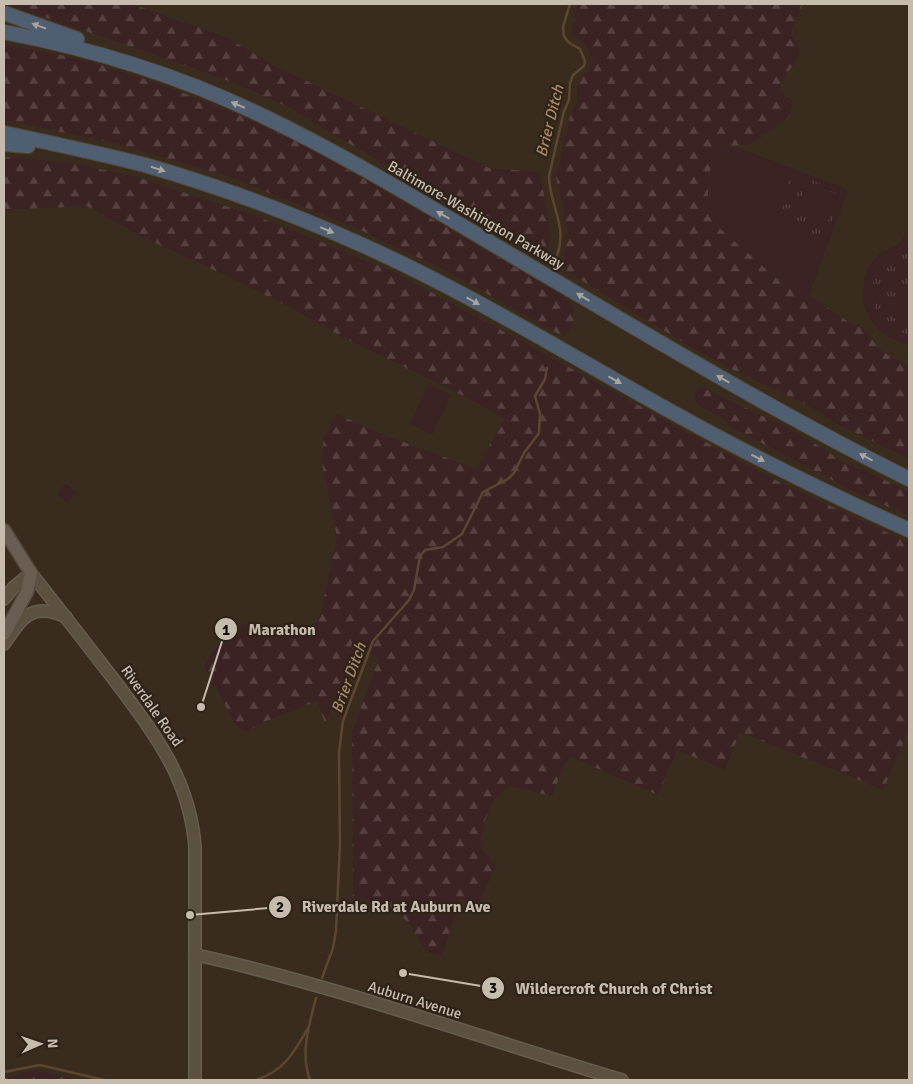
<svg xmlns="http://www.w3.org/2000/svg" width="913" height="1084" font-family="Signika,sans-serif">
	<defs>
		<pattern id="forest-firs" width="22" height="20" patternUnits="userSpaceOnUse" patternTransform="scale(1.25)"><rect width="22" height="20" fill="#3c2323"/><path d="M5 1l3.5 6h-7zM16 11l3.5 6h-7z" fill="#574140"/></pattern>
		<pattern id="park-tufts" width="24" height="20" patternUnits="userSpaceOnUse" patternTransform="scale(1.25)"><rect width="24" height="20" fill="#3c2323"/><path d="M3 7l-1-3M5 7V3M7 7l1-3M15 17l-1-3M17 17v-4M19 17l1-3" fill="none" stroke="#574140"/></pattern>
	</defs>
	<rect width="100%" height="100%" fill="#392c1f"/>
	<!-- grass -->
	<g fill="#3c2323" fill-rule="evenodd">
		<path d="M 718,146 L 736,147 L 846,189 L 847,193 L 809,295 C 786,285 769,272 749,255 C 705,217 698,204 718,146 ZM 796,175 L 836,191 L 843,189 L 825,240 L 782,201 Z"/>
		<polygon points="812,185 835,193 837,197 828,221 823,223 800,216 797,209 805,188"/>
		<path d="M 905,232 L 909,234 L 909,251 C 876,256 860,293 882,319 C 889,328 900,331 909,336 L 909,346 C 900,342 890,338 882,332 C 858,313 856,278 877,256 C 884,249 895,248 900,243 C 902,241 904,235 905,232 Z"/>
		<polygon points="909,279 909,326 891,317"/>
		<polygon points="428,384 451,395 432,435 410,424"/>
	</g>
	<!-- forest -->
	<g fill="url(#forest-firs)">
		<polygon points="7,4 132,4 226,37 273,65 489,168 540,172 551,236 545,263 475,214 451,205 290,108 237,84 170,60"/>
		<path d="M 577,4 L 803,4 L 791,31 C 793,39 800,44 799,53 C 798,65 777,78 782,91 C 784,96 790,96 793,102 L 790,114 L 785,120 L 757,140 L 747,145 L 718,146 L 710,169 L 708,184 L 708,204 L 717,226 L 776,278 L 809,295 L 850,323 L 863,328 L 881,351 L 909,366 L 909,459 L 837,424 L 808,405 L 743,375 L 694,349 L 568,272 L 563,266 L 568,232 L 556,177 L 571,113 L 577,102 L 577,85 L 579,79 L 590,70 L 593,61 L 585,44 L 571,34 Z"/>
		<path d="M 4,44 C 35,51 67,55 97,64 C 174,87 248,116 320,153 L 562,295 L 573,307 L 574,324 L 564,337 L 443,269 L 358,229 L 230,177 L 118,144 L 4,120 Z"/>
		<path d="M 4,157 L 68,162 L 137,177 L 261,218 L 321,242 L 398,274 L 775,480 L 909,543 L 909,730 L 883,790 L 740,732 L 725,770 L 677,750 L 658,795 L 571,757 L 565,763 L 552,796 L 510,786 C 486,802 485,820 480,846 L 496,867 L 479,902 L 460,900 L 442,956 L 427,953 C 405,915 398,903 353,897 L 352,732 L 379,658 L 359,649 L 325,723 L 317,701 L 261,723 L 247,732 L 235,724 L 204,665 C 216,648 226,626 248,623 C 265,639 290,634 312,630 L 321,612 L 337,537 L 321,458 L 324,438 L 337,414 L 381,434 L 477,469 L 504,418 L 462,395 L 342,337 L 289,307 L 227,276 L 142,237 L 87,206 L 4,210 Z"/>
		<path d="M 701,387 L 782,425 L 824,449 L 839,460 L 909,491 L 909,516 L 855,492 L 729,426 C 727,423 724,419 721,417 C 710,409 692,410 695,391 Z"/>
		<polygon points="35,1070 78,1080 4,1080 4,1078"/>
	</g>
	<!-- park -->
	<g fill="url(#park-tufts)" fill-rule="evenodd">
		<path d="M 796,175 L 845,192 L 825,240 C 817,239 809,239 802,236 C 780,225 775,189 796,175 ZM 812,185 L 835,193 L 837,198 L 828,221 L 823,223 L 801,216 L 797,209 L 805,188 Z"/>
		<path d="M 909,251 L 909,279 L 891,316 L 909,326 L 909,336 C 900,331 889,327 882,319 C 860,293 876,255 909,251 Z"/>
		<polygon points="66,483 76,493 68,504 57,494"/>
	</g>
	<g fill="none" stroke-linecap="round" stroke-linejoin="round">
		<!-- stream -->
		<g stroke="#5c462f" stroke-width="2.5">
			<path d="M 557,256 C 568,226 549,204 549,176 L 564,111 L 569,100 L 570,83 L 573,75 L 584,66 L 585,61 L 580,49 L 568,42 L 564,36 L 563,27 L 570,4"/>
			<polyline points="322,978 333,948 336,931 340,844 339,752 343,721 373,641 409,600 414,590 420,556 425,550 443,547 462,534 483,492 508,479 514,473 524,453 539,433 540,414 535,396 545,379 547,368"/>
			<polyline points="4,1072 40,1065 104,1080"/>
			<path d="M 258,1079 C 284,1071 295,1051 308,1028"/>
			<path d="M 310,1080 C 300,1053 309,1025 316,998"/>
		</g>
		<defs>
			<g id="secondary">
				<path d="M 4,599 L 13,588 L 31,573 C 60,610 89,647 118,685 C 156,736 190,780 195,847 L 195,1080"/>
				<path d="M 4,644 C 22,618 32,601 66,617"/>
				<path d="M 197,955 C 341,987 481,1038 622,1080"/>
			</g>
			<polyline id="primary" points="4,530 31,573 27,592 4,634"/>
			<g id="highway">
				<polyline points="4,13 77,39"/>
				<path d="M 4,32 C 93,49 183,77 265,117 C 352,159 435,210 518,259 C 647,335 775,412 909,479"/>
				<path d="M 4,133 C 51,143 98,153 145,165 C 218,186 291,213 360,244 C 468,292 569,355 672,412 C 749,455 829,494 909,530"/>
				<polyline points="4,144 28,146"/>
			</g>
		</defs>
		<!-- secondary casing -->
		<use href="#secondary" stroke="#675c50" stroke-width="14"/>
		<!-- primary casing -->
		<use href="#primary" stroke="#53483c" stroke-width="15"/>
		<!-- highway casing -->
		<use href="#highway" stroke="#54493d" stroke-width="16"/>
		<!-- secondary -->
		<use href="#secondary" stroke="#5c5041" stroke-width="11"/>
		<!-- primary -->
		<use href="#primary" stroke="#6a5d51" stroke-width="12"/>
		<!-- highway -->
		<use href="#highway" stroke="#4f5e70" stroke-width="14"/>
	</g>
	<!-- one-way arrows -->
	<defs><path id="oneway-solid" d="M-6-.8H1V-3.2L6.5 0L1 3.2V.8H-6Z" transform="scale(1.25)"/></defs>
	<g fill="#a8a49e">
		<use href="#oneway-solid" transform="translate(39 26) rotate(-160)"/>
		<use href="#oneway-solid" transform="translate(238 105) rotate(-157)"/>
		<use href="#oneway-solid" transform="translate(158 169) rotate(17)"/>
		<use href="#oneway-solid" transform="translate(443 215) rotate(-150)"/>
		<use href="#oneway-solid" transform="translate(327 230) rotate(23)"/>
		<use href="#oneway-solid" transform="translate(583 297) rotate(-149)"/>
		<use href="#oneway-solid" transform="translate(473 301) rotate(29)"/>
		<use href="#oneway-solid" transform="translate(723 379) rotate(-150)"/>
		<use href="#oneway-solid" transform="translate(615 380) rotate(29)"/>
		<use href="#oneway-solid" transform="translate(866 457) rotate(-152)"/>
		<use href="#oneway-solid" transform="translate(758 458) rotate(27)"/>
	</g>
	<g text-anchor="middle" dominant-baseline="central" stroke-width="4.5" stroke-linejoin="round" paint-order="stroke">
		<!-- street labels -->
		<g font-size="15" fill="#c6bbad" stroke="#2e2318">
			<text transform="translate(476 215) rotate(30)">Baltimore-Washington Parkway</text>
			<text transform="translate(152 706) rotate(55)">Riverdale Road</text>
			<text transform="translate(415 1000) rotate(17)">Auburn Avenue</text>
		</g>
		<!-- water labels -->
		<g font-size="16" font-style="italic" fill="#a78664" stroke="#2e2318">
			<text transform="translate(550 121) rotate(-76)">Brier Ditch</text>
			<text transform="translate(349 678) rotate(-70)">Brier Ditch</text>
		</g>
	</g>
	<!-- callouts -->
	<path fill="none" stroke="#c6bbad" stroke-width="2" d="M201 707L226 629M190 915L280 907M403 973L493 988"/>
	<g fill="#c6bbad" stroke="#2e2318" stroke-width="2">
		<circle cx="201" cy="707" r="5"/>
		<circle cx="190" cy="915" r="5"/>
		<circle cx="403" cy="973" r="5"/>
		<circle cx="226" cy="629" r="12"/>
		<circle cx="280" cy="907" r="12"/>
		<circle cx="493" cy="988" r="12"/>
	</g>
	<g font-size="15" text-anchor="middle" font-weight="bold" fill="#111">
		<text x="226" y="635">1</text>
		<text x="280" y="912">2</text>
		<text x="493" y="993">3</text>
	</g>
	<g font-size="16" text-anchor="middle" font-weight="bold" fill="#c6bbad" stroke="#2e2318" stroke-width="4.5" stroke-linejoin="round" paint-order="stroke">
		<text x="282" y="635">Marathon</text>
		<text x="396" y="912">Riverdale Rd at Auburn Ave</text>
		<text x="614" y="994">Wildercroft Church of Christ</text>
	</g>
	<!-- border -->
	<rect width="913" height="1084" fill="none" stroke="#c6bbad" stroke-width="10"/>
	<!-- north arrow -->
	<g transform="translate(40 1044) rotate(88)" stroke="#2e2318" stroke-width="4" paint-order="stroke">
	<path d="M0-4L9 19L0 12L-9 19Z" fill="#c6bbad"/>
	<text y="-8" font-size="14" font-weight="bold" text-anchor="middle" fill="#c6bbad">N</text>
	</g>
</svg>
